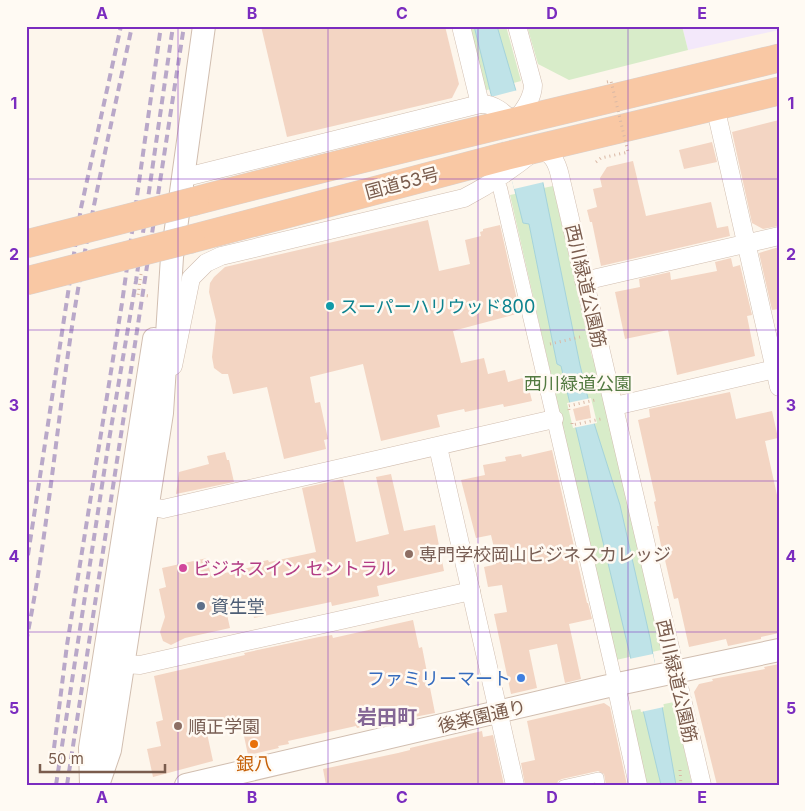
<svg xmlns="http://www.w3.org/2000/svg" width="805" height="811" font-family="Inter,'Noto Sans JP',sans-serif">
	<rect width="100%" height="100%" fill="#fdf6ec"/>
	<!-- education -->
	<polygon fill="#f3e8fa" points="682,26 779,26 779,30 688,50"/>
	<!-- green -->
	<g fill="#d8ecc9">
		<polygon points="467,26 506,26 521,81 483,91"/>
		<polygon points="527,26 682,26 688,50 569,80 538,64"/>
		<polygon points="553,186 592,357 599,369 661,650 616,660 510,195"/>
		<polygon points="674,702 692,785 646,785 630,711"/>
	</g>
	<!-- water -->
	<polygon fill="#bfe3e8" stroke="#a5d3da" points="474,26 497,26 543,183 580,365 594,423 620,505 650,638 676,785 661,785 561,366 557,364 529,224 523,223"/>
	<!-- pier -->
	<g fill="#fdf6ec">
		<polygon points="518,90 544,182 514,189 491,97"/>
		<polygon points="591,398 597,423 573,428 567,403"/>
		<polygon points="653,654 664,707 641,712 629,659"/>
	</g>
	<!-- building -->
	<g fill="#f3d5c3">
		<polygon points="261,26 445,26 459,84 452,98 287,137"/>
		<polygon points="779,120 779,226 763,229 752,223 732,132"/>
		<polygon points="712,142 717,162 684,169 679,150"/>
		<polygon points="633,161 646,216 711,202 717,228 728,226 730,236 601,266 592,222 590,222 587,210 597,207 593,189 602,187 600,178 607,167"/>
		<polygon points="428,220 439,271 470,264 465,240 481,236 480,232 483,231 483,229 500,225 520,313 453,331 461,363 484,358 488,374 505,370 508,382 526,377 532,401 504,407 503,404 465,412 464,409 437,415 440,427 381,441 363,364 310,377 315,403 320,402 328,439 324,440 326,449 284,459 267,387 233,394 228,374 222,374 214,368 212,357 216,321 209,292 210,283 214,277 225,267"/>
		<polygon points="779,247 779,309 772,310 759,253"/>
		<polygon points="731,258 733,267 740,265 752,315 747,316 755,356 677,375 668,330 625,339 615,292 640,287 639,279 670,272 671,280 717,271 715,262"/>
		<polygon points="730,392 736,419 772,411 778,438 765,441 779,504 779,633 761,637 761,639 728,646 726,639 689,647 678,598 674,599 665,560 664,560 657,526 659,526 654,502 656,501 638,420 650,417 649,409"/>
		<polygon points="589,405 591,418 576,421 573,409"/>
		<polygon points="552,450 587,603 588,603 592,619 569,624 581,679 565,683 557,644 529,650 537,688 511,694 494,614 507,612 502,585 488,587 484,567 493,565 492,562 497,561 491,535 476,538 461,480 485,475 483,465 506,461 505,457 521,454 522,457"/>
		<polygon points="225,452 227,460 229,460 234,482 176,494 179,472 209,464 207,456"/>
		<polygon points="391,474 404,531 435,525 444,571 377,586 379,596 332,606 331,602 254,618 251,604 226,610 230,628 185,638 171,645 163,641 160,632 165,617 159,589 166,587 162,568 207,558 211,576 252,567 251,564 268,560 269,562 316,552 302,488 343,479 356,542 389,534 376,477"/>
		<polygon points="413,620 419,648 422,647 435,713 357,728 356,726 288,741 289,744 278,746 279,748 248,755 240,717 205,724 213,761 153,777 147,749 161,746 156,722 163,720 154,676 245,655 244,653 319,637 332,635 333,638"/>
		<polygon points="779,664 779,785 717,785 694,692 699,684 713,681 712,679 765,669 764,667"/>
		<polygon points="604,703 610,707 627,785 606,785 604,774 598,771 562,779 558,781 557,785 525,785 521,763 535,760 527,721"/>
		<polygon points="482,731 483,737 493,735 504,785 326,785 323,769 398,753 410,750 410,748"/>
	</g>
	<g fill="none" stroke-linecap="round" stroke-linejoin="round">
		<defs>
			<polyline id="service" points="563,785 599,777 600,785"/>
			<polyline id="pedestrian" points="500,188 616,685"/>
			<g id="minor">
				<polyline points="461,26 480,104"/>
				<polyline points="715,106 779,387"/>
				<path d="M 182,178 L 480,104 C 494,103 504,113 514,123 C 522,112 533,99 533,85 L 517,26"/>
				<polyline points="584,281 779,236"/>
				<path d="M 173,366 L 191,278 L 206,263 L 221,256 L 464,198 C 491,184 514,168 537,149 C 552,152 557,162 560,176 L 702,785"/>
				<polyline points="615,406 775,369"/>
				<polyline points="438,447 515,785"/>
				<polyline points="135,504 163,509 554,419"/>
				<polyline points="123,664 140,665 471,591"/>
				<polyline points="616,685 638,785"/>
			</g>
			<g id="tertiary">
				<polyline points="91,785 90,748 154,339"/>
				<polyline points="98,785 110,750 162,413 172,257 204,26"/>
				<polyline points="186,785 604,687 779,650"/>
			</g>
			<g id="trunk">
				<path d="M 195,201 C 389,150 584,106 779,58"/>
				<polyline points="191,239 506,156 779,91"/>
			</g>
		</defs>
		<!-- service casing -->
		<use href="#service" stroke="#d1beb0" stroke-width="10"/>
		<!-- pedestrian casing -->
		<use href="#pedestrian" stroke="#d1beb0" stroke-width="15"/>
		<!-- minor casing -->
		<use href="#minor" stroke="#d1beb0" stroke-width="19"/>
		<!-- tertiary casing -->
		<use href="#tertiary" stroke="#d1beb0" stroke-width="24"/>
		<!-- trunk casing -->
		<use href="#trunk" stroke="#dad1cd" stroke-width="29"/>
		<!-- path -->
		<g stroke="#d9b8a5" stroke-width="3" stroke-dasharray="1 4" stroke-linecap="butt">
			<polyline points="596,162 601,158 624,153"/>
			<polyline points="141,274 138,295 151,296"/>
			<polyline points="550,344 580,337"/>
			<polyline points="569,410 568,406 595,400"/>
			<polyline points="572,423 572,425 601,419"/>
			<polyline points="680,770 681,785"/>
		</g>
		<!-- service -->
		<use href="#service" stroke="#fff" stroke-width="9"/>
		<!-- pedestrian -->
		<use href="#pedestrian" stroke="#fff" stroke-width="14"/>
		<!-- minor -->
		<use href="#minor" stroke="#fff" stroke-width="18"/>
		<!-- tertiary -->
		<use href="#tertiary" stroke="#fff" stroke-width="22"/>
		<!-- trunk -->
		<use href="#trunk" stroke="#f9c8a4" stroke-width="28"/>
		<!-- rail -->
		<g stroke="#b9a8c9" stroke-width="4" stroke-dasharray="8 5" stroke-linecap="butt">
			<polyline points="26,568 81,208 121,26"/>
			<path d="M 26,642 C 51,518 59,391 82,267 C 97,186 115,107 132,26"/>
			<polyline points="54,748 67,645 122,303 161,26"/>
			<polyline points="56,785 109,440 136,281 173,26"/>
			<polyline points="67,785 184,26"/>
		</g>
		<defs>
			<g id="trunk-bridge">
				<polyline points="26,244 195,201"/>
				<polyline points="26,281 191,239"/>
			</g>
		</defs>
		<!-- trunk-bridge casing -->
		<use href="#trunk-bridge" stroke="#dad1cd" stroke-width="29" stroke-linecap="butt"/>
		<!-- path-bridge -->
		<polyline stroke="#d9b8a5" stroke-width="3" stroke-dasharray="1 4" stroke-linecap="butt" points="607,82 611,81 628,152 624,153"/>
		<!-- trunk-bridge -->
		<use href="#trunk-bridge" stroke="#f9c8a4" stroke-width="28"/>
	</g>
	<!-- grid -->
	<path fill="none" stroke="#7b2cbf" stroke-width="1" stroke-opacity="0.55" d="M 178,26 L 178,785M 328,26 L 328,785M 478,26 L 478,785M 628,26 L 628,785M 26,179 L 779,179M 26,330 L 779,330M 26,481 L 779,481M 26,632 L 779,632"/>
	<!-- markers -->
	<circle fill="#0f9aa8" stroke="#fffaf3" stroke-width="2" cx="330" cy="306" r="5"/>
	<g fill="#8d6e63" stroke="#fffaf3" stroke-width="2">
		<circle cx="409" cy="554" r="5"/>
		<circle cx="178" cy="726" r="5"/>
	</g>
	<circle fill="#d1479c" stroke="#fffaf3" stroke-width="2" cx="183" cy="568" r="5"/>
	<circle fill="#5c6f8a" stroke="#fffaf3" stroke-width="2" cx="201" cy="606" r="5"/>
	<circle fill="#3f7fe0" stroke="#fffaf3" stroke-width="2" cx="521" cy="678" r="5"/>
	<circle fill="#e8710a" stroke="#fffaf3" stroke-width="2" cx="254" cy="744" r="5"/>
	<g text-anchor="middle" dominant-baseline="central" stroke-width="5" stroke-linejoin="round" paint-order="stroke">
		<!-- street labels -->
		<g font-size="18" fill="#7a5c4d" stroke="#fffaf3">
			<text transform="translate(402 183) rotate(-15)">国道53号</text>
			<text transform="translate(586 286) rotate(77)">西川緑道公園筋</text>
			<text transform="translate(677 681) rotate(77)">西川緑道公園筋</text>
			<text transform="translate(482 716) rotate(-13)">後楽園通り</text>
		</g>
		<!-- culture labels -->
		<g font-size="18" fill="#0d838f" stroke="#fffaf3" text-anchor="start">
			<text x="340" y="306">スーパーハリウッド800</text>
		</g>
		<!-- park labels -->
		<g font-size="18" fill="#537a41" stroke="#fffaf3">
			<text x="578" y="383">西川緑道公園</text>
		</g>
		<!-- education labels -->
		<g font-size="18" fill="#785e54" stroke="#fffaf3" text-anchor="start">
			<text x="419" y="554">専門学校岡山ビジネスカレッジ</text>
			<text x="188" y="726">順正学園</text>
		</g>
		<!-- hotel labels -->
		<g font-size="18" fill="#b23c85" stroke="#fffaf3" text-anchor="start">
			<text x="193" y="568">ビジネスイン セントラル</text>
		</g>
		<!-- service labels -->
		<g font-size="18" fill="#4e5e75" stroke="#fffaf3" text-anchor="start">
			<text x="211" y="606">資生堂</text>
		</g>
		<!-- shop labels -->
		<g font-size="18" fill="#366cbe" stroke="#fffaf3" text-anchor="end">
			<text x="511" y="678">ファミリーマート</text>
		</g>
		<!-- food labels -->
		<g font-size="18" fill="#c56008" stroke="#fffaf3">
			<text x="254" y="763">銀八</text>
		</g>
		<!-- quarter labels -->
		<g font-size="20" font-weight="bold" fill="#846695" stroke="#fffaf3">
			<text x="387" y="717">岩田町</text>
		</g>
	</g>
	<!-- border -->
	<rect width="805" height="811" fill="none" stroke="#fffaf3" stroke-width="55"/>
	<!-- scale -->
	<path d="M40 764v8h125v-8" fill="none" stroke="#7a5c4d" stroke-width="2.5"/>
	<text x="48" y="764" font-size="15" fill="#7a5c4d" stroke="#fffaf3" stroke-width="4" paint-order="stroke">50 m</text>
	<rect x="28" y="28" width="750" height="756" fill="none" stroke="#7b2cbf" stroke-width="2"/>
	<g font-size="16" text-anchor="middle" font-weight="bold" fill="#7b2cbf">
		<text x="102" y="19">A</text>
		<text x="252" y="19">B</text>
		<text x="402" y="19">C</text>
		<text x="552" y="19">D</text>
		<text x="702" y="19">E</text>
		<text x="14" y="109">1</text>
		<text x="791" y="109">1</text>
		<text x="14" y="260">2</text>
		<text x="791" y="260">2</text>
		<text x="14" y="411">3</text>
		<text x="791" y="411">3</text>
		<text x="14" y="562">4</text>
		<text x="791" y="562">4</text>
		<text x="14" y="714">5</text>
		<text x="791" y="714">5</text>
		<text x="102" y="803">A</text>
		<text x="252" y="803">B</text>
		<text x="402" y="803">C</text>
		<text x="552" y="803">D</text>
		<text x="702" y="803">E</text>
	</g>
</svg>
